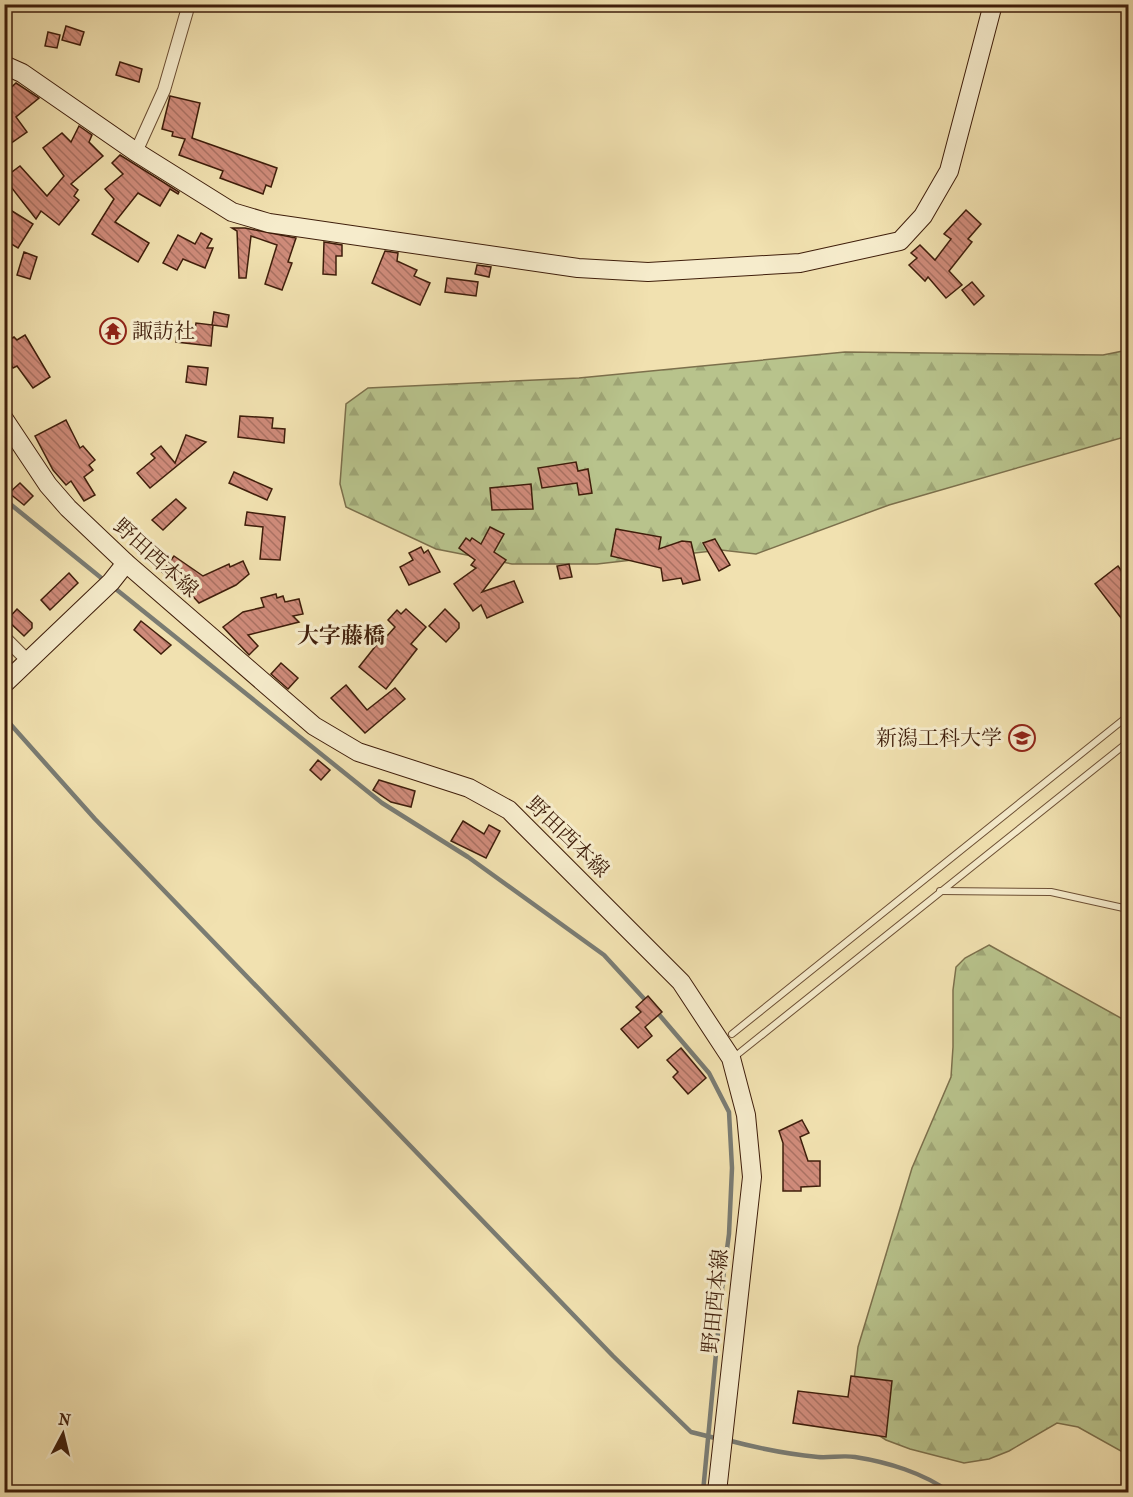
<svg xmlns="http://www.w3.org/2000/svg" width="1133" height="1497" font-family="'IM FELL French Canon','Noto Serif JP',serif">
	<defs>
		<pattern id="forest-firs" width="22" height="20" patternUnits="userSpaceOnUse" patternTransform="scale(1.5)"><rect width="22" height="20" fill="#b8c38c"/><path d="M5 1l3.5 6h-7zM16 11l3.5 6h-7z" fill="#9fa777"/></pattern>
		<pattern id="building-back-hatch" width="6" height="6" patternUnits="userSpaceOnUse" patternTransform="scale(1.5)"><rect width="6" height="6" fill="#cf8b7a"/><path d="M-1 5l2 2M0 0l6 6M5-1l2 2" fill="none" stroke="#a97162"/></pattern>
	</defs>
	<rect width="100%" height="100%" fill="#f1e1b0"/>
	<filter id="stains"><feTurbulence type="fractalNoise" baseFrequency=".00333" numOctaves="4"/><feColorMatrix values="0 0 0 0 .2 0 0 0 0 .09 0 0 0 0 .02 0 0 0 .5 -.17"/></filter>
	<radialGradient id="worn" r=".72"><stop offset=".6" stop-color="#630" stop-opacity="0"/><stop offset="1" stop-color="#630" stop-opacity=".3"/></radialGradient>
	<!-- forest -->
	<g fill="url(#forest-firs)" stroke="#7c704c" stroke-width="1.5">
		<polygon points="1128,350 1128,436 889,505 756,554 721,550 597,564 512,564 436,549 346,507 340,484 346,404 368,388 579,378 845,352 1103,355"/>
		<polygon points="989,945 1128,1022 1128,1455 1078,1427 1057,1423 1009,1451 989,1459 964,1463 910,1449 886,1440 869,1429 854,1380 858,1347 912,1168 951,1077 953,1047 953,990 956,967 965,958"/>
	</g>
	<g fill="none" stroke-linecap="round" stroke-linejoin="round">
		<!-- stream -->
		<g stroke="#7a7c73" stroke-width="4.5">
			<polyline points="4,499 105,581"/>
			<polyline points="112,586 382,803 468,857 604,955 648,1003"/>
			<polyline points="4,717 95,819 613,1356 691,1432 719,1439"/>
			<polyline points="656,1011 709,1073 729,1112 732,1168 729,1234 723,1279 703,1492"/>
			<path d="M 727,1440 C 757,1448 787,1454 818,1457 C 830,1458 843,1455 855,1457 C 887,1462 924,1473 949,1492"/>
		</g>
	</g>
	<!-- building -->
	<g fill="url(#building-back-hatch)" stroke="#3f1e0b" stroke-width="1.5">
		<polygon points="66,26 84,32 80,45 62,40"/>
		<polygon points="48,32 60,35 57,48 45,46"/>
		<polygon points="120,62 142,69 139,82 116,75"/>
		<polygon points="16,83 39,98 16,117 27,132 4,148 4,94"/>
		<polygon points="170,96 200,103 192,138 277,168 271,187 266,185 263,194 220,178 223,171 179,155 185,139 172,136 173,132 162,129"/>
		<polygon points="79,126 92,135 89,142 103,156 71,184 78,190 74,196 79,200 59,225 41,211 36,219 4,178 20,166 47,196 64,176 43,148 62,133 71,142"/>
		<polygon points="120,155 179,192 178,194 170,189 160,206 138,193 115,222 149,243 138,262 92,234 114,199 105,189 123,174 112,163"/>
		<polygon points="4,206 33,224 18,248 8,242 11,238 4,234"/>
		<polygon points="966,210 981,224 968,239 972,242 949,271 962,285 946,298 928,277 925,281 909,265 917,258 911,253 920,245 935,260 951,239 944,234"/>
		<polygon points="232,228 245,228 296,238 288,262 292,263 282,290 265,284 277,245 251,236 246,278 239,278 237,231"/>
		<polygon points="201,233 212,239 207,248 213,248 205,268 183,259 177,270 163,263 178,235 195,244"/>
		<polygon points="324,242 342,245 342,256 336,256 336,275 323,274"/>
		<polygon points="385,251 398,253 397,261 417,270 414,276 430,283 420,305 372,283"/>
		<polygon points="24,252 37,257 30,279 17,275"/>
		<polygon points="477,265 491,267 489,277 475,274"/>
		<polygon points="447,278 478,282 476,296 445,292"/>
		<polygon points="972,282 984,296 974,305 962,290"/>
		<polygon points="214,312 229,315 227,327 213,325 211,346 176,342 177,328 195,330 196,323 212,325"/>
		<polygon points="25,335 50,377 33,388 17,366 13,368 7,358 11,356 4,347 4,343 14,337 17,340"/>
		<polygon points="188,366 208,368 206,385 186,382"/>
		<polygon points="240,416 273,418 272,428 285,429 284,443 238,437"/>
		<polygon points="66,420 80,448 83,446 95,460 89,465 93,470 84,477 95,495 84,501 71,481 66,485 53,470 35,436"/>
		<polygon points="186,435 206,442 150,488 137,473 155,458 151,454 161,446 175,463"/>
		<polygon points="576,462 578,471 588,469 592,493 579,495 577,483 542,488 538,468"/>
		<polygon points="234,472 272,489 267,500 229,483"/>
		<polygon points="20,483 33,496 24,505 9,493"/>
		<polygon points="531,484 533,509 492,510 490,488"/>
		<polygon points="176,499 186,508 163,530 152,520"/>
		<polygon points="247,512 285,517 280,560 260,559 263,527 245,525"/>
		<polygon points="490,527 504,534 494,552 506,560 482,592 514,581 523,602 487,618 481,605 473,611 454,584 476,568 471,565 475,560 459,548 466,538 470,541 472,538 481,544"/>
		<polygon points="616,529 661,537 659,549 682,541 691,542 700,580 683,584 681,578 663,581 661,568 611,556"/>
		<polygon points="715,539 730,565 719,571 703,543"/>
		<polygon points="421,547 424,553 428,550 440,572 409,585 400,567 413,560 409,553"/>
		<polygon points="174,556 203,576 229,564 230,567 243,561 249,574 236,585 199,603 180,582 178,584 162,572"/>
		<polygon points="569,564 572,577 560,579 557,566"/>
		<polygon points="1118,566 1128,580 1128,627 1095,584"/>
		<polygon points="69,573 78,583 50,610 41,600"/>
		<polygon points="276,594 277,598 283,596 285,602 299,599 303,614 293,616 299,622 248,635 258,646 249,655 223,627 243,612 264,607 261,598"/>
		<polygon points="17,609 32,623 32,628 24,636 7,620"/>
		<polygon points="406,609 426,627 411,644 417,649 386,689 359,667 378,643 380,644 395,627 388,620 397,610 401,614"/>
		<polygon points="445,609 459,623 459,628 446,642 429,626"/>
		<polygon points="141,621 171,645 161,654 134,630"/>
		<polygon points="281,663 298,678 288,689 271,674"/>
		<polygon points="346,685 367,710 395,688 405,699 365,733 331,698"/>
		<polygon points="318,760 330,770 321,780 310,770"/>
		<polygon points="379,780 415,791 411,807 391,802 373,790"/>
		<polygon points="463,821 484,834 489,825 500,831 486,858 451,841"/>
		<polygon points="648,996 662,1012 645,1027 652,1036 638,1048 621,1029 641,1012 636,1007"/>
		<polygon points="681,1048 706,1078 688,1094 673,1077 678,1072 667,1060"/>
		<polygon points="802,1120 809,1133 800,1137 808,1161 820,1161 820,1186 801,1187 801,1191 783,1191 783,1143 779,1131"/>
		<polygon points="851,1376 892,1381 886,1437 793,1423 798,1391 848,1397"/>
	</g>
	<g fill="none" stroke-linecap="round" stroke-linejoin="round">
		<defs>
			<g id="lane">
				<polyline points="940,891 1051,892 1128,909"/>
				<polyline points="732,1034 1128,716"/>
				<polyline points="733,1058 1128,742"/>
			</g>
			<g id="street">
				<polyline points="136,152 164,90 189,4"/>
				<polyline points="4,637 28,661"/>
			</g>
			<g id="secondary">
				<polyline points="4,65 22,73 136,152 232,212 269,223 578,268 648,272 800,263 900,241 923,216 949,171 993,4"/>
				<polyline points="4,419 48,485 68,508 126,563 314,726 358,752 469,788 509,810 681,982 731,1058 746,1115 752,1177 717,1492"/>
				<polyline points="4,684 111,582 126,563"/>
			</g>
		</defs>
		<!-- lane casing -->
		<use href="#lane" stroke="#6c4f34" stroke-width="8"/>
		<!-- street casing -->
		<use href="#street" stroke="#6c4f34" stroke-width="14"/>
		<!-- secondary casing -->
		<use href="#secondary" stroke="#3f1e0b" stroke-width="20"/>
		<!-- lane -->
		<use href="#lane" stroke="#f6eccc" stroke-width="6"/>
		<!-- street -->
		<use href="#street" stroke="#f6eccc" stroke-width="12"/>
		<!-- secondary -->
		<use href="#secondary" stroke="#f6eccc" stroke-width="18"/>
	</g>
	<!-- icons -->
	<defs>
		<symbol id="temple-ring" viewBox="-11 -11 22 22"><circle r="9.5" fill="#f6eccc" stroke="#8f2418" stroke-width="1.5"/><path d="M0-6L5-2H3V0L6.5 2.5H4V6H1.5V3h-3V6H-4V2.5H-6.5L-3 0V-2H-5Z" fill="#8f2418"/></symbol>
		<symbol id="university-ring" viewBox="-11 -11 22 22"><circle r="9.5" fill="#f6eccc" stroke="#8f2418" stroke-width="1.5"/><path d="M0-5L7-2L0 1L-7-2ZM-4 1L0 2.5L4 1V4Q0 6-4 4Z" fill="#8f2418"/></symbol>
	</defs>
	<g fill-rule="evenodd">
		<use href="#temple-ring" x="98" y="316" width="30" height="30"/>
		<use href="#university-ring" x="1007" y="723" width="30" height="30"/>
	</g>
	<g text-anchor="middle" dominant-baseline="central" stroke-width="6" stroke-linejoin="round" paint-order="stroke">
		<!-- poi labels -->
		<g font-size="21" fill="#3f1e0b" stroke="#f6eccc" text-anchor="start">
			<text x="132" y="331">諏訪社</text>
			<text x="1002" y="738" text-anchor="end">新潟工科大学</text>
		</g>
		<!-- street labels -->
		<g font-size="21" fill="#3f1e0b" stroke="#f6eccc">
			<text transform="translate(156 558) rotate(42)">野田西本線</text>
			<text transform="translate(568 837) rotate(44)">野田西本線</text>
			<text transform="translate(715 1301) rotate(-84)">野田西本線</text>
		</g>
		<!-- neighbourhood labels -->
		<g font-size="22" font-weight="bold" fill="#3f1e0b" stroke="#f6eccc">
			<text x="341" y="636">大字藤橋</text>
		</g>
	</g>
	<!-- margin -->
	<rect width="1133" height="1497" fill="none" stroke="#f1e1b0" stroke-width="24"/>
	<rect x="6" y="6" width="1121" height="1485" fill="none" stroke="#3f1e0b" stroke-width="3"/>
	<rect x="12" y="12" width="1109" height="1473" fill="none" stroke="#3f1e0b" stroke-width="1.5"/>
	<!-- north arrow -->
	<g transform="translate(63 1434) rotate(7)" stroke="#f6eccc" stroke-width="4.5" paint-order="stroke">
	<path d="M0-4.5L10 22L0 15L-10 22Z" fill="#3f1e0b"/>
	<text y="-9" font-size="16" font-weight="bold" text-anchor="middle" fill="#3f1e0b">N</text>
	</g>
	<rect width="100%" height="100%" filter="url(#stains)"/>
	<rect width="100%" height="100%" fill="url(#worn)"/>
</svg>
